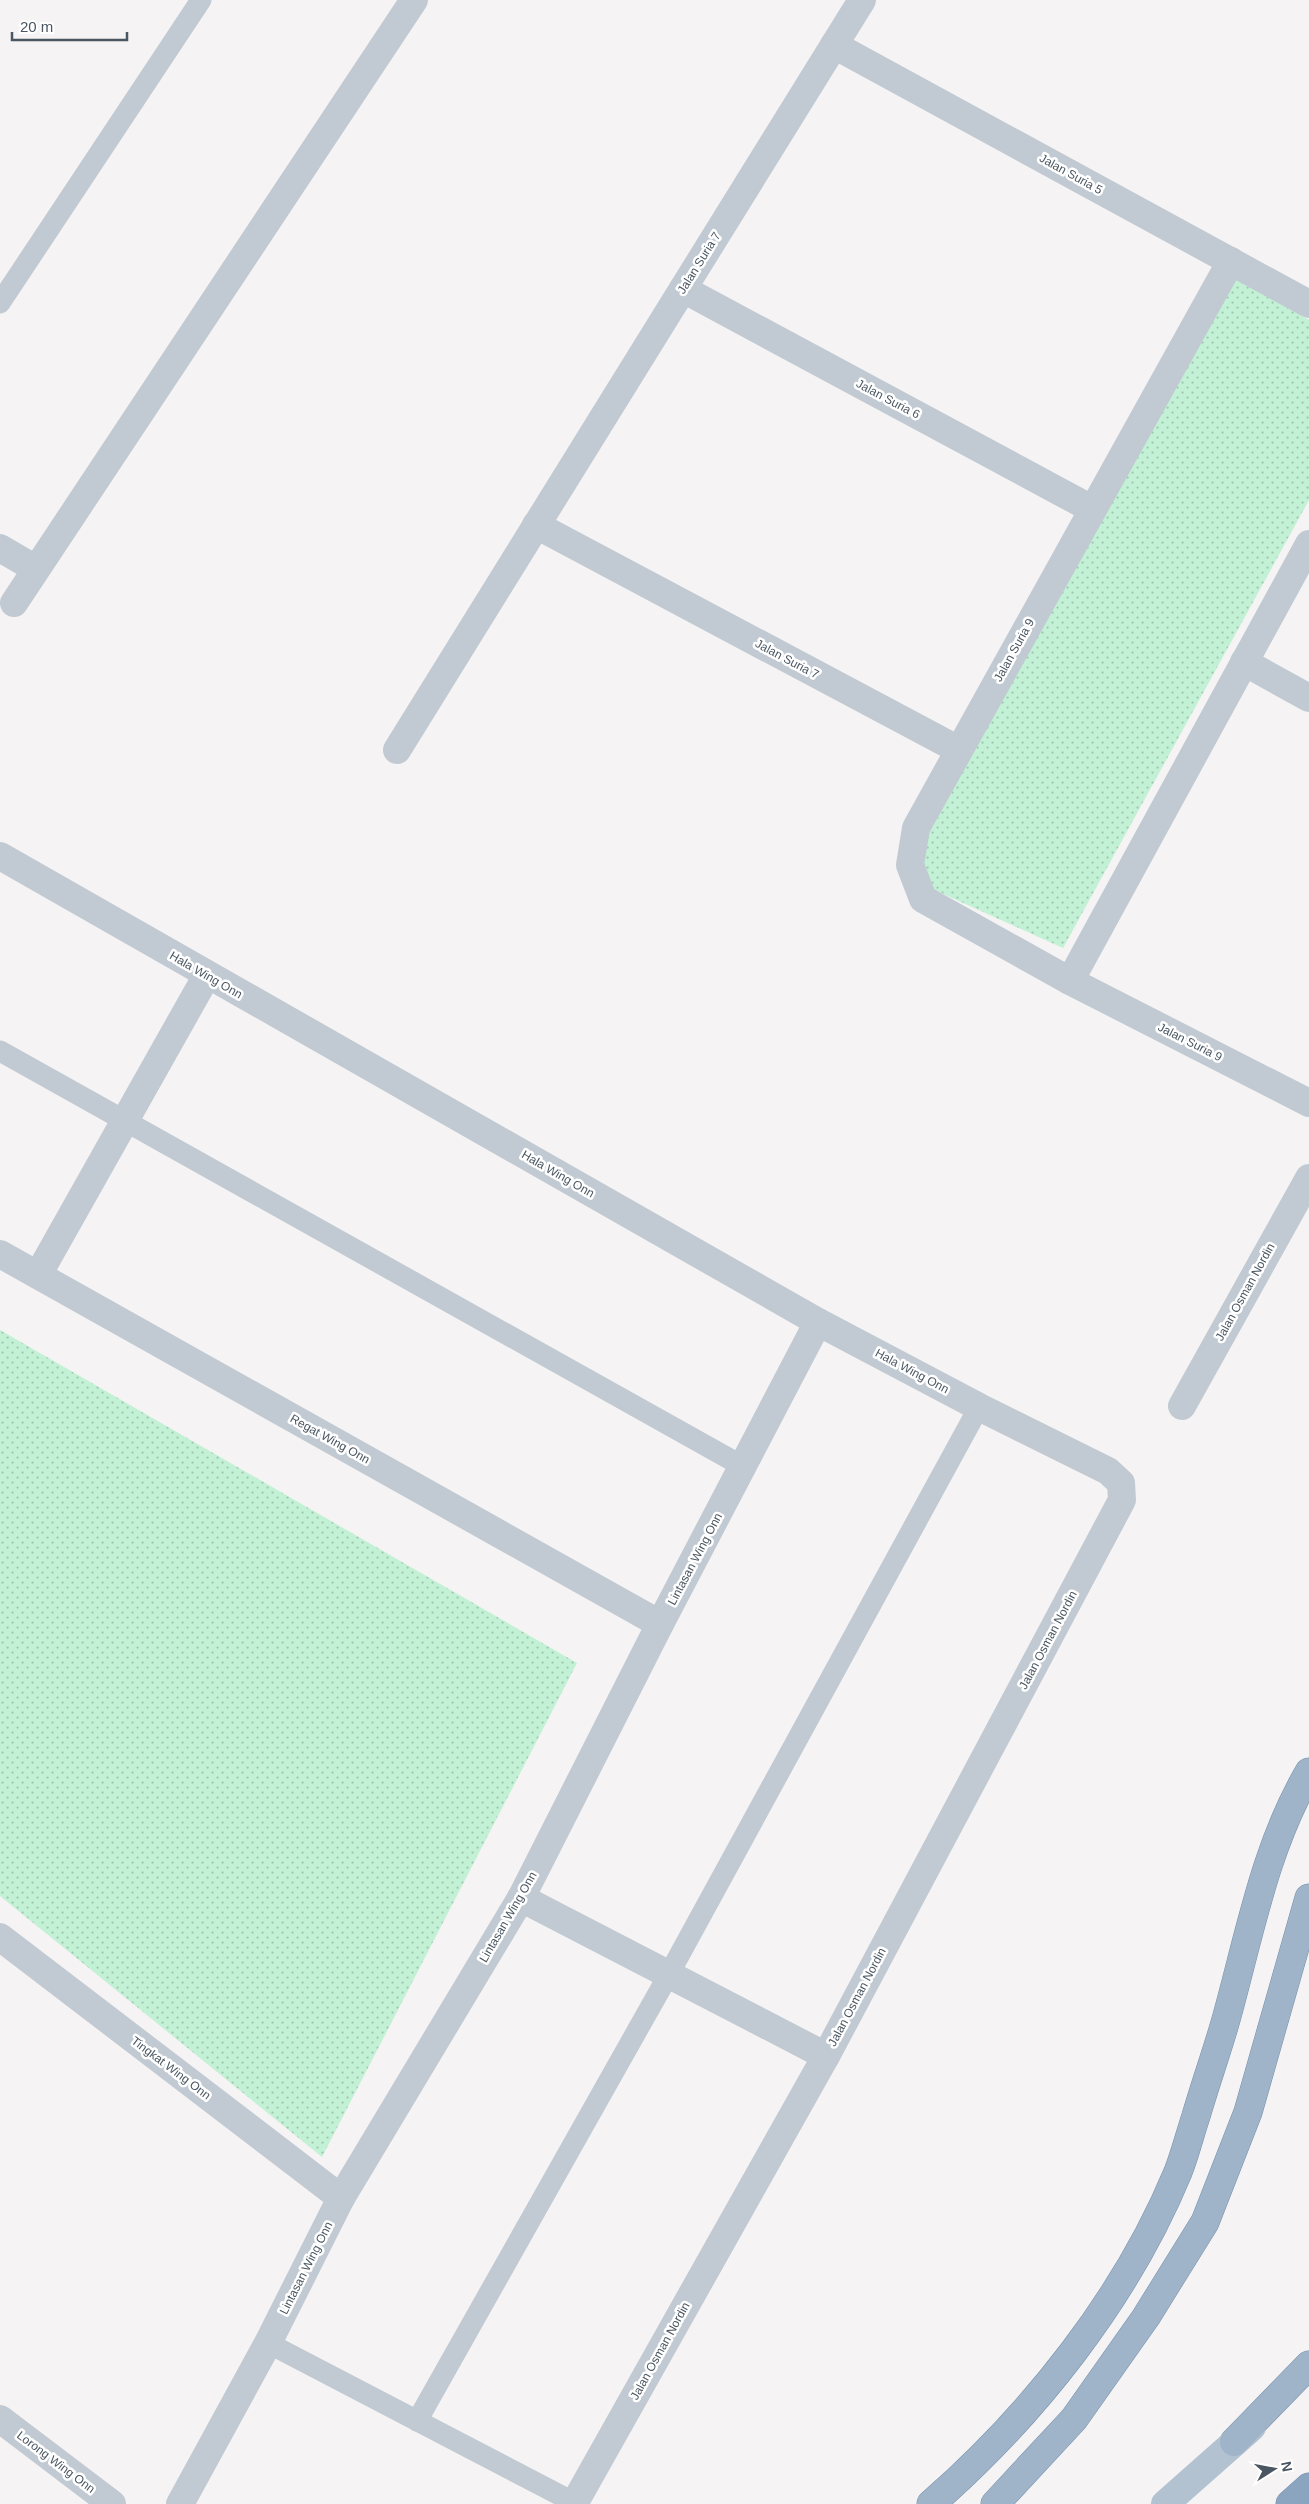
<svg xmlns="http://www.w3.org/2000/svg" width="1309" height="2504" font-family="Helvetica,sans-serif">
	<defs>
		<pattern id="park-dots" width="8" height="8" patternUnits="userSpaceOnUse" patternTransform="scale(1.25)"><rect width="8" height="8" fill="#c3f1d5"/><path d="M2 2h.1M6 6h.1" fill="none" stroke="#a0c6b0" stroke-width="1.8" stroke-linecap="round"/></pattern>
	</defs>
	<rect width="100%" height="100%" fill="#f5f3f3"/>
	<!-- park -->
	<g fill="url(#park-dots)">
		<polygon points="1233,277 1309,320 1309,500 1063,948 930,888 919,851"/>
		<polygon points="0,1330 577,1663 322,2157 0,1896"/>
	</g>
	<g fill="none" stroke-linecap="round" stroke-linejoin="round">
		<defs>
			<g id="trunk">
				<polyline points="1234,2442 1309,2365"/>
				<path d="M 931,2504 C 1033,2415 1126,2298 1178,2172 C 1185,2154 1190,2134 1196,2116 C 1205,2085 1216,2054 1225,2023 C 1249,1938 1264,1849 1309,1772"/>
				<polyline points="995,2504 1074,2419 1146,2317 1205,2222 1248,2112 1309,1898"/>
			</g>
			<polyline id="motorway" points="1290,2504 1309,2487"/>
		</defs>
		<!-- trunk casing -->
		<use href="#trunk" stroke="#7690ad" stroke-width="29"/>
		<!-- motorway casing -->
		<use href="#motorway" stroke="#7690ad" stroke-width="29"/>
		<!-- service -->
		<g stroke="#c1cad2" stroke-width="21">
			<polyline points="0,303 201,0"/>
			<polyline points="0,1051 744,1467"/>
			<polyline points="268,2343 575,2503"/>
			<polyline points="417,2421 669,1974 979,1407"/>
		</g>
		<!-- minor -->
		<g stroke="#c1cad2" stroke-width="28">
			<polyline points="834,45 1309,304"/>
			<polyline points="1231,261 916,828 910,865 923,899 1070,981 1309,1103"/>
			<polyline points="683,289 1092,509"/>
			<polyline points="536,525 959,750"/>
			<polyline points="0,548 36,569"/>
			<polyline points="14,603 414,0"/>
			<polyline points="1244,662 1309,698"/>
			<polyline points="397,750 862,0"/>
			<polyline points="0,856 818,1322 979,1407 1108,1471 1121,1483 1122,1500 826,2056 574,2504"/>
			<polyline points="1070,981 1309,544"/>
			<polyline points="0,1254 660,1624"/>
			<polyline points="38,1275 207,975"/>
			<polyline points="1182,1406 1309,1178"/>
			<polyline points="521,1898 826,2056"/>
			<polyline points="0,1937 341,2198"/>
			<polyline points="0,2419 112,2504"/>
			<polyline points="180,2504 268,2343 341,2198 521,1898 660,1624 818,1322"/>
		</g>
		<!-- primary -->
		<polyline stroke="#b3c2d1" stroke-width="28" points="1165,2504 1252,2427"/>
		<!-- trunk -->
		<use href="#trunk" stroke="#9fb4c9" stroke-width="28"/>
		<!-- motorway -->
		<use href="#motorway" stroke="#8ba5c1" stroke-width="28"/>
	</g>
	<g text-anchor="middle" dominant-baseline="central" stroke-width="5" stroke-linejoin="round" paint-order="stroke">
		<!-- street labels -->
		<g font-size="12" fill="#4a5661" stroke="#fff">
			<text transform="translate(1071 174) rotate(29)">Jalan Suria 5</text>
			<text transform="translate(699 263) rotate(-58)">Jalan Suria 7</text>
			<text transform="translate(888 399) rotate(28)">Jalan Suria 6</text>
			<text transform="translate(1014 650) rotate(-61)">Jalan Suria 9</text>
			<text transform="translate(787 659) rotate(28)">Jalan Suria 7</text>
			<text transform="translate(206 975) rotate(30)">Hala Wing Onn</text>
			<text transform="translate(1190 1042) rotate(27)">Jalan Suria 9</text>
			<text transform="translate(558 1174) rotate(30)">Hala Wing Onn</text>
			<text transform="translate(1245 1292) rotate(-61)">Jalan Osman Nordin</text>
			<text transform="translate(912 1371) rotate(28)">Hala Wing Onn</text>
			<text transform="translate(330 1439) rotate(29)">Regat Wing Onn</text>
			<text transform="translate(695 1559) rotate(-62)">Lintasan Wing Onn</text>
			<text transform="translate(1048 1640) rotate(-62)">Jalan Osman Nordin</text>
			<text transform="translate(508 1917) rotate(-60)">Lintasan Wing Onn</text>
			<text transform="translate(857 1997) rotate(-62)">Jalan Osman Nordin</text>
			<text transform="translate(171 2068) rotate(37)">Tingkat Wing Onn</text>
			<text transform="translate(306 2268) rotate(-63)">Lintasan Wing Onn</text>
			<text transform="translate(660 2351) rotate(-61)">Jalan Osman Nordin</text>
			<text transform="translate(56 2462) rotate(37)">Lorong Wing Onn</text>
		</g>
	</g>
	<!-- north arrow -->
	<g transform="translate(1274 2469) rotate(79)" stroke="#ffffff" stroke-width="4" paint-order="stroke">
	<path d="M0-4L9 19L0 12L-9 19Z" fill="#4a5661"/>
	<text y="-8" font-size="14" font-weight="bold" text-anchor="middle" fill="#4a5661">N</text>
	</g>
	<!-- scale -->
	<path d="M12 32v8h115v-8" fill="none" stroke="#4a5661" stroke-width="2.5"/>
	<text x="20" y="32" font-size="15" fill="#4a5661" stroke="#ffffff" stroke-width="4" paint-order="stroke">20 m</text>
</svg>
